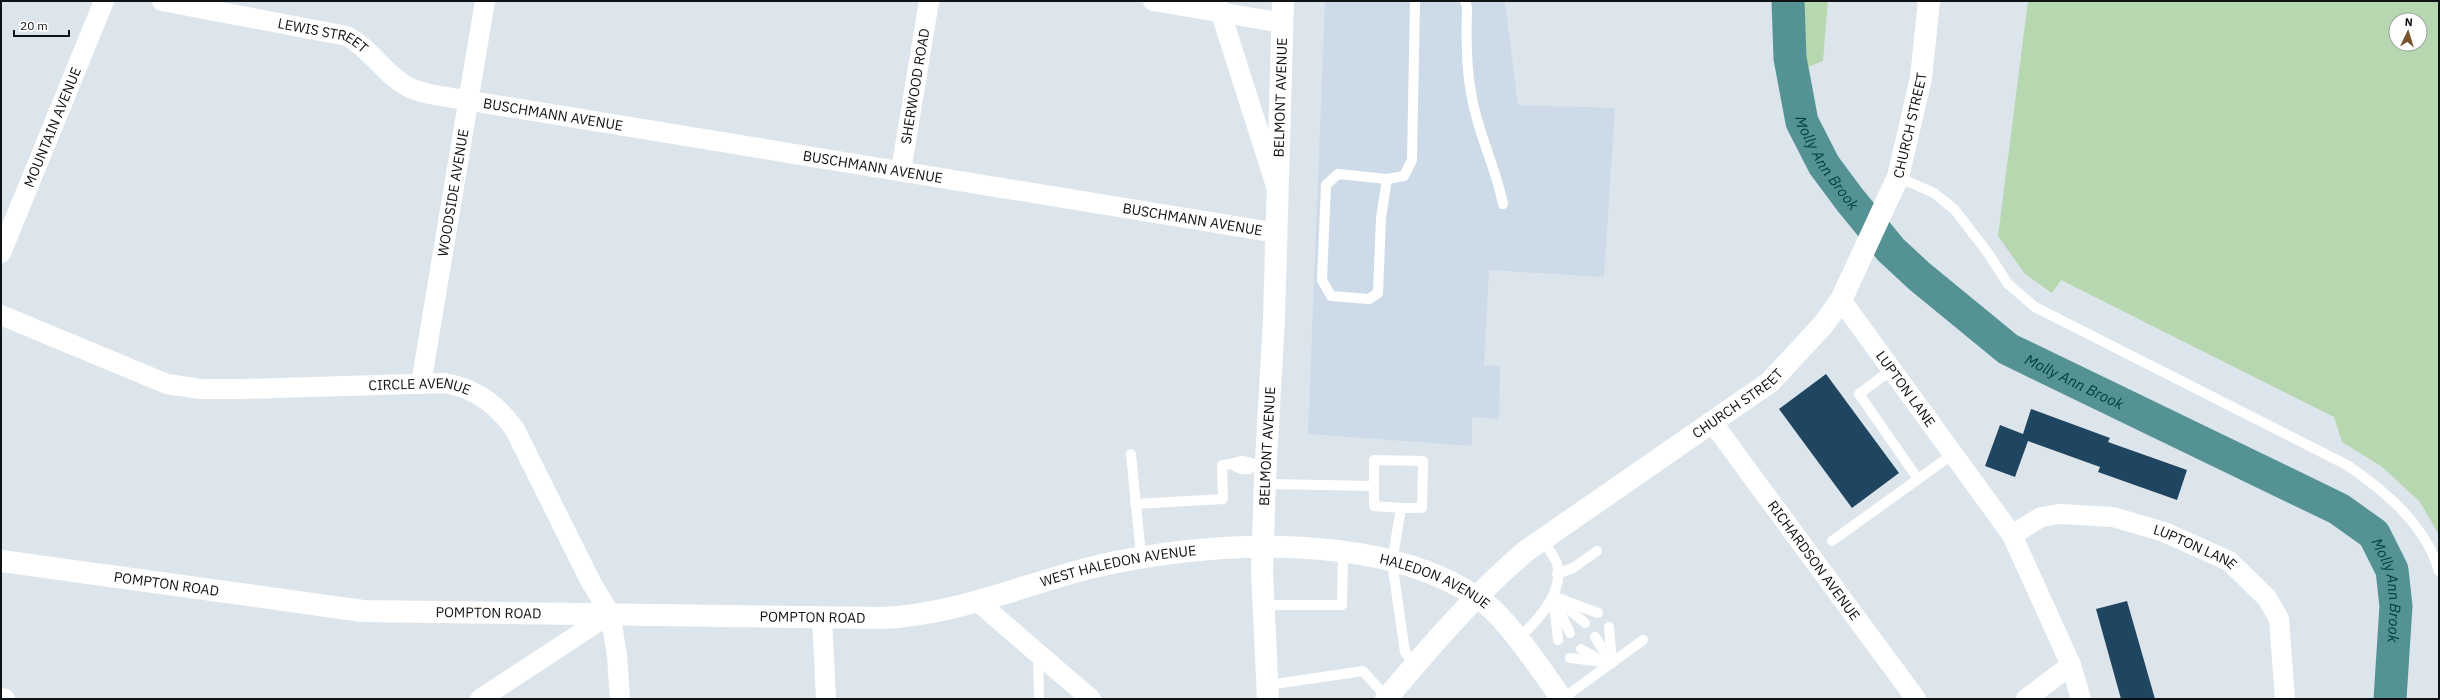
<svg xmlns="http://www.w3.org/2000/svg" width="2440" height="700" font-family="'IBM Plex Sans',sans-serif">
	<rect width="100%" height="100%" fill="#dde5ec"/>
	<!-- built -->
	<polygon fill="#cddbe8" points="1325,1 1505,1 1518,105 1615,108 1604,277 1489,270 1484,365 1500,366 1499,419 1472,417 1472,446 1308,434"/>
	<!-- green -->
	<g fill="#b7d7b0" fill-rule="evenodd">
		<polygon points="1784,1 1828,1 1823,61 1785,76"/>
		<path d="M 2028,1 L 2439,1 L 2439,535 L 2420,502 L 2381,466 L 2342,442 L 2334,417 L 2061,280 L 2052,293 L 2025,274 L 1998,236 ZM 2396,20 L 2420,20 L 2420,44 L 2396,44 Z"/>
	</g>
	<g fill="none" stroke-linecap="round" stroke-linejoin="round">
		<!-- river -->
		<path stroke="#549294" stroke-width="33" id="s1" d="M 1788,1 L 1790,58 L 1802,122 L 1824,165 L 1850,200 L 1891,250 L 1919,276 L 2008,349 L 2339,509 L 2374,534 L 2392,570 L 2396,606 L 2390,699"/>
	</g>
	<!-- building -->
	<g fill="#204561">
		<polygon points="1826,374 1899,473 1852,508 1779,409"/>
		<polygon points="2031,409 2110,438 2108,442 2187,470 2177,500 2098,472 2100,467 2028,441 2015,477 1985,466 2000,425 2023,434"/>
		<polygon points="2127,601 2155,699 2121,699 2096,609"/>
	</g>
	<g fill="none" stroke-linecap="round" stroke-linejoin="round">
		<!-- lane -->
		<g stroke="#fff" stroke-width="10">
			<path d="M 1465,1 L 1467,7 C 1466,45 1466,82 1477,119 C 1485,148 1497,174 1503,204"/>
			<path d="M 1898,177 L 1934,193 L 1955,210 L 1988,253 L 2008,284 L 2035,307 L 2347,465 C 2385,491 2426,525 2439,571"/>
			<polyline points="1387,179 1381,218 1378,293 1369,299 1331,296 1322,280 1326,185 1338,174 1387,179 1404,176 1412,160 1415,1"/>
			<polyline points="1891,370 1859,394 1918,479"/>
			<polyline points="1131,454 1141,556"/>
			<path d="M 1234,465 C 1241,471 1247,471 1255,466"/>
			<polyline points="1264,484 1374,486"/>
			<path d="M 1135,504 L 1223,499 L 1222,465 C 1230,465 1234,463 1241,461 C 1246,460 1257,466 1265,467"/>
			<polyline points="1401,508 1374,506 1374,460 1423,461 1422,508 1401,508 1392,562 1405,652 1415,665"/>
			<polyline points="1832,541 1953,454"/>
			<polyline points="1557,574 1573,568 1597,551"/>
			<polyline points="1559,601 1585,623"/>
			<polyline points="1264,605 1342,605 1343,551"/>
			<polyline points="1557,605 1570,633"/>
			<polyline points="1595,637 1611,662"/>
			<path d="M 1517,639 C 1536,623 1565,592 1557,564 C 1554,556 1547,547 1543,540"/>
			<polyline points="1558,640 1553,596 1598,613"/>
			<polyline points="1581,649 1599,659"/>
			<polyline points="1038,653 1039,699"/>
			<polyline points="1570,658 1612,663 1609,627"/>
			<polyline points="1268,685 1363,671 1387,698"/>
			<polyline points="1562,699 1643,640"/>
		</g>
		<!-- street -->
		<g stroke="#fff" stroke-width="20">
			<path id="s2" d="M 162,1 L 347,36 C 371,49 384,74 408,87 C 414,90 422,92 429,94 L 1277,233"/>
			<polyline points="1153,1 1283,23"/>
			<polyline points="1217,1 1276,186"/>
			<path id="s3" d="M 901,171 L 929,1"/>
			<path id="s4" d="M 1,253 L 104,1"/>
			<path id="s5" d="M 1841,300 L 2012,535 L 2071,665 L 2081,699"/>
			<path id="s6" d="M 1,315 L 167,384 L 201,389 L 243,389 L 445,383 C 476,389 495,403 514,428 L 591,582 L 610,614 L 617,655 L 620,699"/>
			<path id="s7" d="M 421,384 L 485,1"/>
			<path id="s8" d="M 1712,422 L 1916,699"/>
			<path id="s9" d="M 2012,535 L 2041,517 L 2059,514 L 2113,517 L 2164,532 L 2229,561 L 2267,598 L 2279,619 L 2285,699"/>
			<polyline points="977,601 1091,699"/>
			<polyline points="822,618 826,699"/>
			<polyline points="1,698 5,699"/>
			<polyline points="480,699 610,614"/>
			<polyline points="2026,699 2071,665"/>
		</g>
		<!-- secondary -->
		<g stroke="#fff" stroke-width="22">
			<path id="s10" d="M 1268,699 L 1262,572 L 1265,478 L 1274,319 L 1283,1"/>
			<path id="s11" d="M 1386,699 C 1430,647 1474,595 1526,551 L 1770,382 L 1823,325 L 1841,300 L 1898,177 L 1921,78 L 1929,1"/>
		</g>
		<!-- primary -->
		<path stroke="#fff" stroke-width="22" id="s12" d="M 1,561 L 363,611 L 882,618 C 951,615 1016,588 1082,570 C 1196,540 1385,528 1485,603 C 1512,625 1541,670 1562,699"/>
	</g>
	<g text-anchor="middle" dominant-baseline="central" stroke-width="4" stroke-linejoin="round" paint-order="stroke">
		<!-- street labels -->
		<g font-size="14" fill="#101316" stroke="#fff">
			<text stroke="none"><textPath href="#s2" startOffset="165">LEWIS STREET</textPath></text>
			<text stroke="none"><textPath href="#s3" startOffset="86">SHERWOOD ROAD</textPath></text>
			<text stroke="none"><textPath href="#s10" startOffset="602">BELMONT AVENUE</textPath></text>
			<text stroke="none"><textPath href="#s2" startOffset="416">BUSCHMANN AVENUE</textPath></text>
			<text stroke="none"><textPath href="#s11" startOffset="798">CHURCH STREET</textPath></text>
			<text stroke="none"><textPath href="#s4" startOffset="136">MOUNTAIN AVENUE</textPath></text>
			<text stroke="none"><textPath href="#s2" startOffset="740">BUSCHMANN AVENUE</textPath></text>
			<text stroke="none"><textPath href="#s7" startOffset="194">WOODSIDE AVENUE</textPath></text>
			<text stroke="none"><textPath href="#s2" startOffset="1064">BUSCHMANN AVENUE</textPath></text>
			<text stroke="none"><textPath href="#s6" startOffset="433">CIRCLE AVENUE</textPath></text>
			<text stroke="none"><textPath href="#s5" startOffset="110">LUPTON LANE</textPath></text>
			<text stroke="none"><textPath href="#s11" startOffset="462">CHURCH STREET</textPath></text>
			<text stroke="none"><textPath href="#s10" startOffset="253">BELMONT AVENUE</textPath></text>
			<text stroke="none"><textPath href="#s9" startOffset="194">LUPTON LANE</textPath></text>
			<text stroke="none"><textPath href="#s8" startOffset="172">RICHARDSON AVENUE</textPath></text>
			<text stroke="none"><textPath href="#s12" startOffset="1127">WEST HALEDON AVENUE</textPath></text>
			<text stroke="none"><textPath href="#s12" startOffset="167">POMPTON ROAD</textPath></text>
			<text stroke="none"><textPath href="#s12" startOffset="1451">HALEDON AVENUE</textPath></text>
			<text stroke="none"><textPath href="#s12" startOffset="491">POMPTON ROAD</textPath></text>
			<text stroke="none"><textPath href="#s12" startOffset="815">POMPTON ROAD</textPath></text>
		</g>
		<!-- water labels -->
		<g font-size="15" font-style="italic" fill="#003d3f" stroke="#fff">
			<text stroke="none"><textPath href="#s1" startOffset="170">Molly Ann Brook</textPath></text>
			<text stroke="none"><textPath href="#s1" startOffset="506">Molly Ann Brook</textPath></text>
			<text stroke="none"><textPath href="#s1" startOffset="902">Molly Ann Brook</textPath></text>
		</g>
	</g>
	<!-- border -->
	<rect width="2440" height="700" fill="none" stroke="#101316" stroke-width="4"/>
	<!-- north arrow -->
	<g transform="translate(2408 32) rotate(4)"><circle r="19" fill="#ffffff" stroke="#9fa1a2"/>
	<path d="M0-3L7 15L0 10L-7 15Z" fill="#78552e"/>
	<text y="-6" font-size="11" font-weight="bold" text-anchor="middle" fill="#101316">N</text>
	</g>
	<!-- scale -->
	<path d="M14 30v6h55v-6" fill="none" stroke="#101316" stroke-width="2"/>
	<text x="20" y="30" font-size="12" fill="#101316" stroke="#ffffff" stroke-width="3" paint-order="stroke">20 m</text>
</svg>
